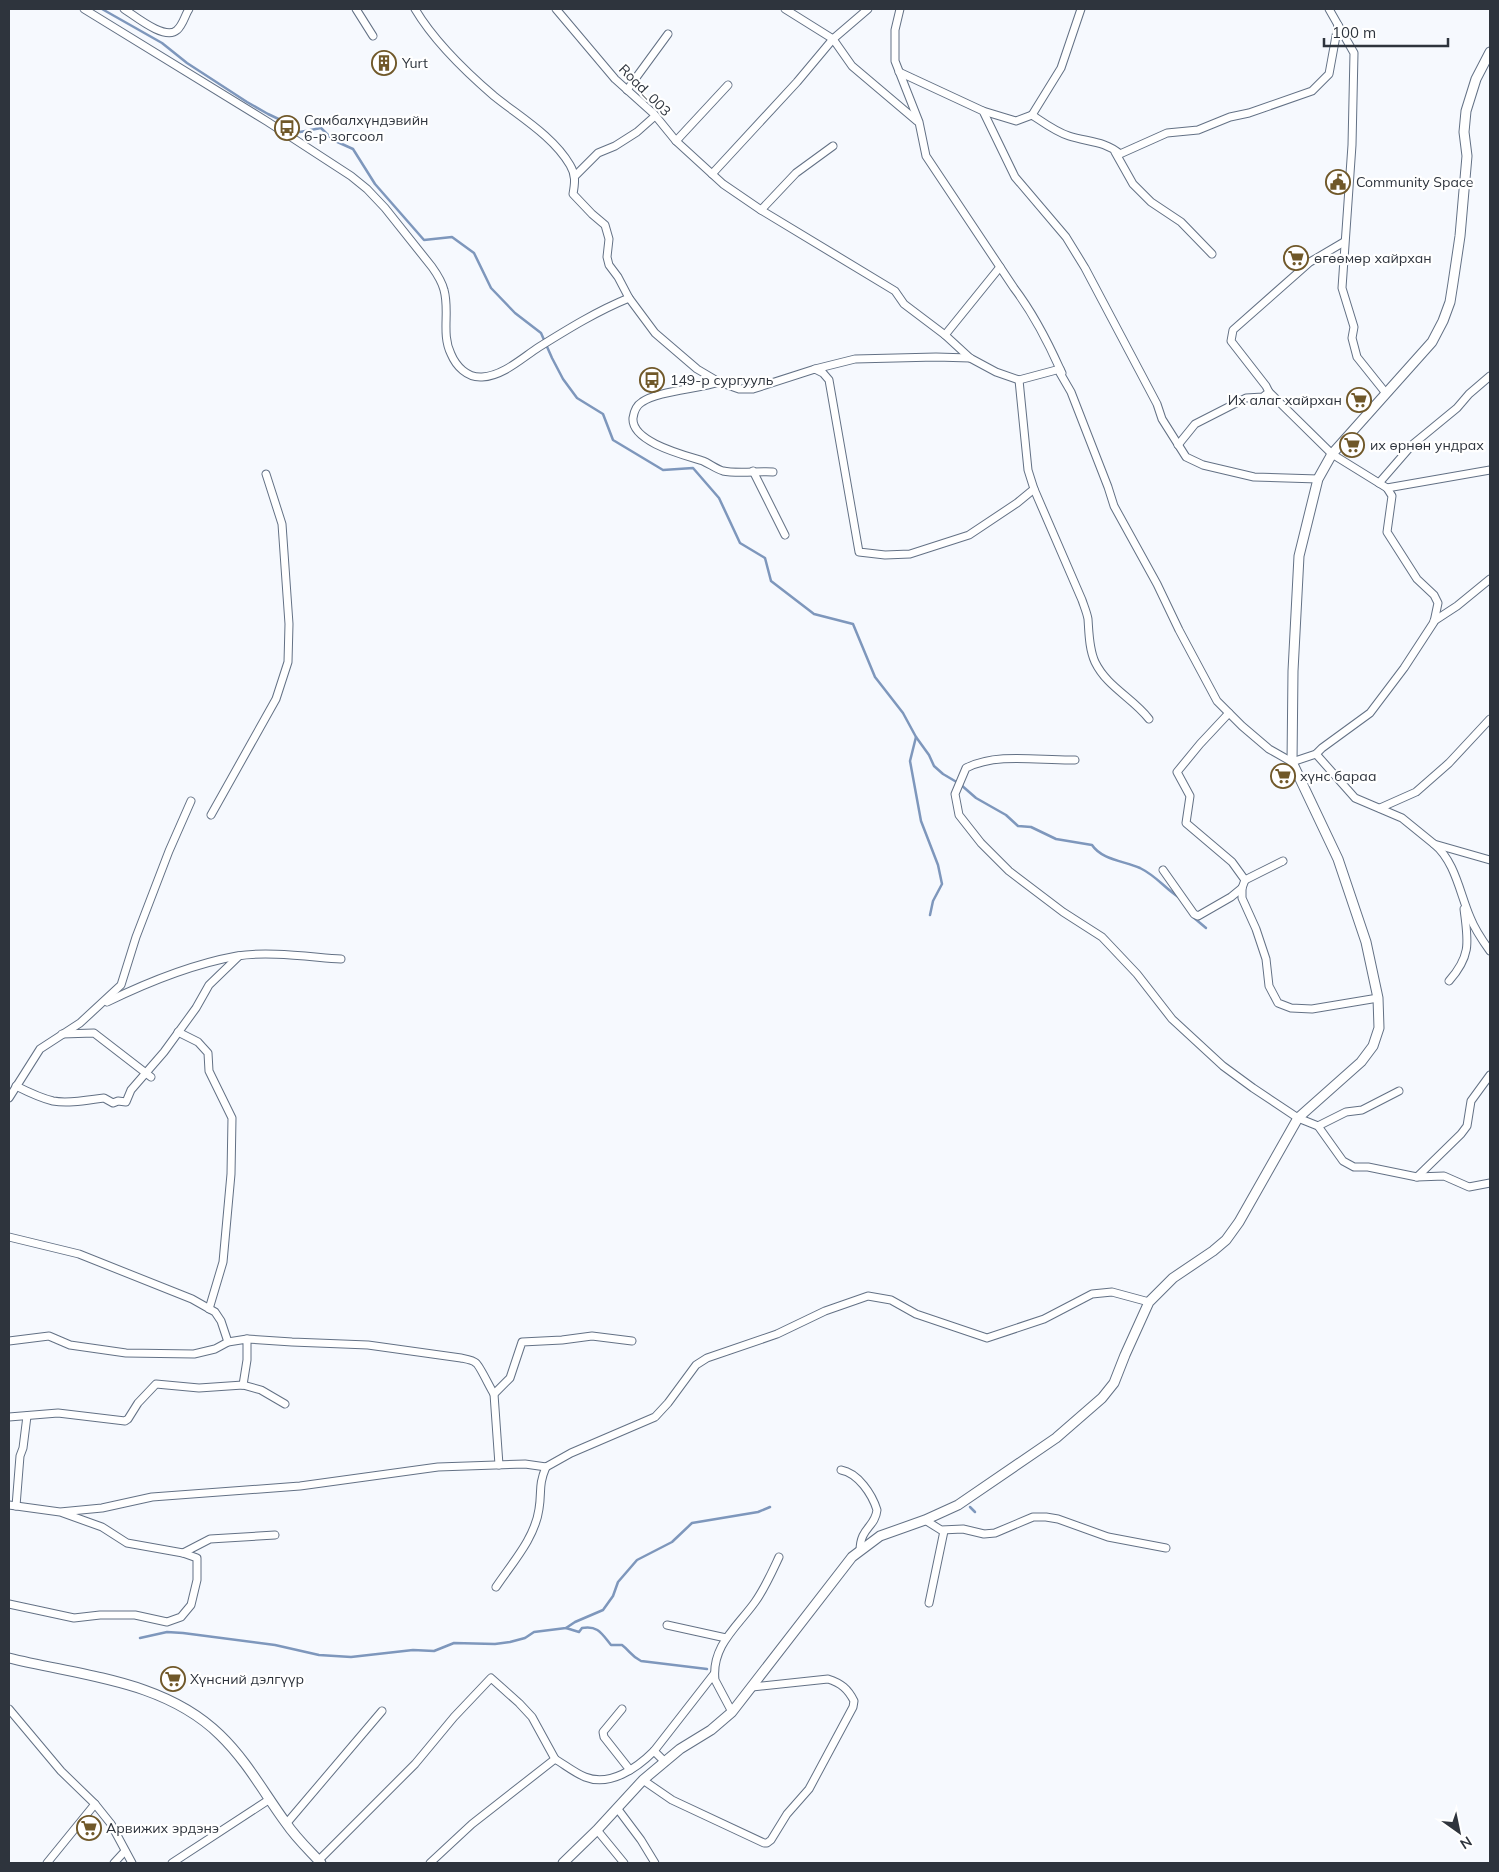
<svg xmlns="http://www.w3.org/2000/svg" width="1499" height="1872" font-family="Mulish,sans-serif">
	<rect width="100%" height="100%" fill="#f6f9fe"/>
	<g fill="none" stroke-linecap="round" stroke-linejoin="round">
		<!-- stream -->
		<g stroke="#7e97bc" stroke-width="2.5">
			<polyline points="102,9 162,43 187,63 247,102 268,114 287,123 300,132 321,128 333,140 353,149 375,184 424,240 452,237 474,253 491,288 515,313 541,333 552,358 563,379 577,398 603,414 613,440 663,470 693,468 719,498 740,543 765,558 771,581 814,614 853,624 875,677 903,713 916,737 910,761 921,821 938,865 942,884 933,901 930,915"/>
			<path d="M 916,737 L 929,755 L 934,766 L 943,774 L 960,784 L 976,798 L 1006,815 L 1018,826 L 1031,827 L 1056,839 L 1092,845 C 1102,860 1124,861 1140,868 C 1158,877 1164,888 1180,898"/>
			<polyline points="1193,917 1206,928"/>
			<polyline points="970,1507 975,1512"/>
			<path d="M 566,1628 L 579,1632 L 582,1628 C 598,1625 602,1634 611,1645 L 622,1645 C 630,1651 631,1656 641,1661 L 707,1669"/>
			<polyline points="140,1638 167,1632 183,1633 275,1645 319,1655 351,1657 413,1650 434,1651 454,1643 495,1644 510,1642 525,1638 534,1632 566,1628 575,1622 603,1610 613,1596 618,1582 637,1560 672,1542 692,1523 758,1512 770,1507"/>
		</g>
		<defs>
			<g id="minor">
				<path d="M 84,9 L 268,122 L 351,176 L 367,189 L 385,208 L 432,267 C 437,274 442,282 444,290 C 450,311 441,334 451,354 C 456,366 467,378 482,377 C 503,376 522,358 539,347 C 568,329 597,311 629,298"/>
				<path d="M 124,9 C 135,16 165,41 177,30 C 183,25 185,15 189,9"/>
				<polyline points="356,9 373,36"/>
				<path d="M 415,9 C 434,41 466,72 494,96 C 520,117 553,136 570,165 C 576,175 575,183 573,194 L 592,214 L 605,225 L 609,239 L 607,257 L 609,265 L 618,277 L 629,298 L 655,333 L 697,369 L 719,382 L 739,389 L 753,389 L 815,369 L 823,373 L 829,380 L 859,552 L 885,555 L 910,554 L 969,535 L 1017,503 L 1034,489 L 1028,470 L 1019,380"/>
				<polyline points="556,9 615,79 654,114 676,141 723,184 761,210 895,291 904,304 945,335 970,358 996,372 1019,380 1060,369 1062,373"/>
				<polyline points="785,9 833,39 852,66 917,121"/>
				<path d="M 900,9 L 895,30 L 895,61 L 919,122 L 926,156 L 1014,288 C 1033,313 1047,340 1060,369 L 1060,373 L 1071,392 L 1108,487 L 1114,506 L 1157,584 L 1179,630 L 1217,701 L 1242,726 L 1269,749 L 1292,762 L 1316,754 L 1322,748 L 1370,713 L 1404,668 L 1434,622 L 1438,603 L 1434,595 L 1417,579 L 1387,532 L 1392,496 L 1387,488 L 1332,454 L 1269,392"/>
				<polyline points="1329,9 1354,53 1352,145 1342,288 1354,327 1352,338 1357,357 1385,392"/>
				<polyline points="899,72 983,111 1015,177 1066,237 1085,268 1157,404 1162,419 1186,457 1203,465 1254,477 1318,479"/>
				<polyline points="627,90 668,34"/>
				<path d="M 983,111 L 1016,121 L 1032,115 C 1044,123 1056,132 1069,136 C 1088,142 1105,141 1120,154 L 1167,133 L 1198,130 L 1230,117 L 1249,113 L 1312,91 L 1329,74 L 1338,25"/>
				<polyline points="1032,115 1061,68 1081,9"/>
				<polyline points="676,141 728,85"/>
				<polyline points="1115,152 1133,184 1151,202 1181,222 1212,254"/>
				<polyline points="712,174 797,82 833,39 868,9"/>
				<polyline points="575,176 598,153 615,146 637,132 655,116"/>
				<polyline points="761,210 796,173 833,146"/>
				<polyline points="945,335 1000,267"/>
				<polyline points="815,369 855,359 936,357 970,358"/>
				<path d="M 719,382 C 699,389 657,391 642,402 C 637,405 634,411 633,418 C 631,442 684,455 703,461 C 710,464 716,469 723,471 C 736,474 759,471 773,472"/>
				<polyline points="1178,445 1195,424 1246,398 1263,397 1269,392 1266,386 1231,341 1233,330 1310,262 1344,242"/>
				<polyline points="753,471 785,535"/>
				<polyline points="1379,483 1412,445 1457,408 1469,394 1490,376"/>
				<polyline points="1387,488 1490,470"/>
				<path d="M 1034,489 L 1082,600 C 1084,606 1087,613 1088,619 C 1089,633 1089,649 1095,662 C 1107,687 1133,698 1149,719"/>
				<polyline points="1434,621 1457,606 1490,579"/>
				<polyline points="1229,713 1200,744 1177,772 1190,796 1186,823 1232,862 1245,880 1242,888 1242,898 1256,929 1266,959 1269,986 1278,1003 1291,1008 1312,1009 1378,998"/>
				<polyline points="1316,754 1355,798 1402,818 1434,844 1490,860"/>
				<path d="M 1075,760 C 1040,761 998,752 966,768 L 955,794 L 959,815 L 981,843 L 1009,871 L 1063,912 L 1102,937 L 1137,974 L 1172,1019 L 1223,1066 L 1253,1088 L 1298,1118 L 1318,1126 L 1343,1161 L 1354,1167 L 1368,1167 L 1417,1177 L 1461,1134 L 1467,1126 L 1471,1101 L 1490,1075"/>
				<polyline points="1380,808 1416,792 1449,763 1490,719"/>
				<polyline points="211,815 276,699 288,662 289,624 282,524 266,474"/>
				<path d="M 1434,844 C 1455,861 1460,894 1470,917 C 1475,930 1482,940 1490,951"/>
				<polyline points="1163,870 1194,914 1198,916 1231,897 1242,888"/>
				<polyline points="1245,880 1283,861"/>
				<path d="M 1449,981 C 1472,955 1468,941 1464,909"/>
				<path d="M 107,1002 C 148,982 193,964 237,956 C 268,951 310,957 341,959"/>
				<polyline points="178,1032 198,1042 208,1053 209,1071 232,1118 231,1174 223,1262 209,1309"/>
				<polyline points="62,1034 94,1033 151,1077"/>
				<path d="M 16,1086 C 28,1092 40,1098 53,1101 C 69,1104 88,1100 104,1098 L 113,1103 L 118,1101 L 126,1102 L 131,1090 L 164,1052 L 196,1008 L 209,985 L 239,956"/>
				<polyline points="9,1098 40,1049 80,1023 121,985 136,937 169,851 191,801"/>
				<polyline points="1318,1126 1346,1112 1362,1110 1399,1091"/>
				<polyline points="1417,1177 1444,1176 1469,1187 1490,1183"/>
				<polyline points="9,1237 79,1254 192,1299 215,1312 221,1321 228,1342"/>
				<path d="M 247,1339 L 292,1342 L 368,1345 L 461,1358 C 466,1359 473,1360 476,1363 C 480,1366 490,1388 494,1394"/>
				<polyline points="9,1341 49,1336 70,1345 126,1353 194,1354 215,1349 228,1342 247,1339 247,1360 243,1385"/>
				<polyline points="9,1417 58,1413 125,1421 128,1419 138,1403 156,1384 199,1388 243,1385 261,1390 285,1404"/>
				<polyline points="499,1465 494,1394 510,1378 522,1342 562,1340 592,1336 632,1341"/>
				<path d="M 841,1470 C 858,1473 872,1494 877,1510 C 875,1528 860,1527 860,1551"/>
				<polyline points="9,1505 60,1512 102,1508 152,1497 300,1486 438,1467 525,1464 546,1467 571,1453 655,1417 668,1403 696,1365 707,1358 777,1334 825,1311 868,1296 891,1300 916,1314 987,1338 1044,1319 1092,1294 1112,1292 1149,1302"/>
				<polyline points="16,1506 20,1456 23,1448 27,1416"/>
				<polyline points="925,1520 941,1530 963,1529 984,1534 995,1533 1033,1517 1046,1517 1058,1519 1108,1537 1166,1548"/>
				<polyline points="183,1553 210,1539 275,1535"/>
				<path d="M 496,1587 C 512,1563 535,1538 539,1509 C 542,1491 538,1486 546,1467"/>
				<polyline points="929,1603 944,1531"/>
				<polyline points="9,1604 74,1618 100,1615 135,1615 167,1622 181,1617 191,1605 197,1580 197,1558 183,1553 127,1543 102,1527 63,1513"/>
				<polyline points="667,1625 726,1638"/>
				<polyline points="9,1709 61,1771 95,1804 111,1824 132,1863"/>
				<polyline points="622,1709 603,1732 604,1737 630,1770"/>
				<path d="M 732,1712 L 715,1680 C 711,1646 738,1626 755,1602 C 765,1588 772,1572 779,1557"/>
				<polyline points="654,1751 665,1762"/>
				<path d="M 555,1759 C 565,1765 575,1773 585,1777 C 610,1787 637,1768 654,1751 L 714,1674"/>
				<path d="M 643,1780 L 672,1800 L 764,1843 L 767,1843 L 771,1840 L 787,1814 L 809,1789 L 853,1707 L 854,1701 C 848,1689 841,1683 828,1679 L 752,1687"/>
				<polyline points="617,1808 641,1840 655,1863"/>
				<polyline points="286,1824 382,1711"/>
				<polyline points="597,1830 624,1863"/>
				<polyline points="318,1861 415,1764 454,1717 491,1678 519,1703 532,1717 555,1759 472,1824 430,1863"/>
				<polyline points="47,1863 95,1804"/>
				<polyline points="114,1863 125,1851"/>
				<polyline points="172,1863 270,1799"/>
			</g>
			<g id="tertiary">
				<path d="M 9,1658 C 81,1676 164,1680 220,1735 C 247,1761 264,1793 286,1823 C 296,1838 309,1850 321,1863"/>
				<polyline points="563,1863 597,1830 643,1780 680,1749 711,1730 732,1712 852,1557 880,1536 925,1520 958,1505 1056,1438 1102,1398 1114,1383 1125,1355 1149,1302 1173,1278 1213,1251 1226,1240 1239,1222 1298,1118 1361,1062 1373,1046 1379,1028 1378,998 1366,942 1338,859 1292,762 1293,671 1299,556 1318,479 1332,454 1432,342 1443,321 1450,302 1453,283 1460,236 1467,156 1464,132 1466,111 1476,79 1490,52"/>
			</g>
		</defs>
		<!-- minor casing -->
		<use href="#minor" stroke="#637185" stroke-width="9"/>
		<!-- tertiary casing -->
		<use href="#tertiary" stroke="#637185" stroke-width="11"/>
		<!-- minor -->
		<use href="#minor" stroke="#fff" stroke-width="7"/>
		<!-- tertiary -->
		<use href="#tertiary" stroke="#fff" stroke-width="9"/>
	</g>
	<!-- icons -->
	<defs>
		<symbol id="building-ring" viewBox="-11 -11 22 22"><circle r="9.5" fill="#fff" stroke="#705829" stroke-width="1.5"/><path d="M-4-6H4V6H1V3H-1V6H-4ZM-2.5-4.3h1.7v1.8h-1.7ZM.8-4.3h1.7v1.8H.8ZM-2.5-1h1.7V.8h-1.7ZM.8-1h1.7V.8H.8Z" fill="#705829"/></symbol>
		<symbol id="bus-ring" viewBox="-11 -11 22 22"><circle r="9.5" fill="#fff" stroke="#705829" stroke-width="1.5"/><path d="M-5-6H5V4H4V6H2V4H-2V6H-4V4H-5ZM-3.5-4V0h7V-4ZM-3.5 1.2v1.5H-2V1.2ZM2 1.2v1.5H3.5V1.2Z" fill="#705829"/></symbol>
		<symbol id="civic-ring" viewBox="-11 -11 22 22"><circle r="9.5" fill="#fff" stroke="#705829" stroke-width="1.5"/><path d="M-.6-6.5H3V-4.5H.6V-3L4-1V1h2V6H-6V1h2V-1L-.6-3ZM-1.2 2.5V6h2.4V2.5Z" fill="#705829"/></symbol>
		<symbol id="supermarket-ring" viewBox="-11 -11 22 22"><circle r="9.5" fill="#fff" stroke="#705829" stroke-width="1.5"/><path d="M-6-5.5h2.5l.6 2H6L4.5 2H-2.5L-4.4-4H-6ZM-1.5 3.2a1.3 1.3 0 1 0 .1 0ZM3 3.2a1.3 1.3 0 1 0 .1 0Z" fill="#705829"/></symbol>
	</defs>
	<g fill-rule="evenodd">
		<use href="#building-ring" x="370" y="49" width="28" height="28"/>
		<use href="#bus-ring" x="273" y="114" width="28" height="28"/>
		<use href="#civic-ring" x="1324" y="168" width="28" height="28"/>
		<use href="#supermarket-ring" x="1282" y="244" width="28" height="28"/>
		<use href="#bus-ring" x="638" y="366" width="28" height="28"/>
		<use href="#supermarket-ring" x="1345" y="386" width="28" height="28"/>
		<use href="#supermarket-ring" x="1338" y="431" width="28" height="28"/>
		<use href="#supermarket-ring" x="1269" y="762" width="28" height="28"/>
		<use href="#supermarket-ring" x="159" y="1665" width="28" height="28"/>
		<use href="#supermarket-ring" x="75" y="1814" width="28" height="28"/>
	</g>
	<g text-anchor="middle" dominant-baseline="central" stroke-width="4.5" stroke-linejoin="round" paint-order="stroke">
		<!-- poi labels -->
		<g font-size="14" fill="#2e343d" stroke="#fff" text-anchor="start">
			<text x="402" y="63">Yurt</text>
			<text x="304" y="120">Самбалхүндэвийн<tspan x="304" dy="16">6-р зогсоол</tspan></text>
			<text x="1356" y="182">Community Space</text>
			<text x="1314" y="258">өгөөмөр хайрхан</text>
			<text x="670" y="380">149-р сургууль</text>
			<text x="1342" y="400" text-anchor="end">Их алаг хайрхан</text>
			<text x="1370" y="445">их өрнөн ундрах</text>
			<text x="1300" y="776">хүнс бараа</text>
			<text x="190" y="1679">Хүнсний дэлгүүр</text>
			<text x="106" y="1828">Арвижих эрдэнэ</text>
		</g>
		<!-- street labels -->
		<g font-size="14" fill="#2e343d" stroke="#fff">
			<text transform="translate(645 90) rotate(45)">Road_003</text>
		</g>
	</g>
	<!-- border -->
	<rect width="1499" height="1872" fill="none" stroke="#2e343d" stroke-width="20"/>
	<!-- north arrow -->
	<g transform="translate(1459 1832) rotate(147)" stroke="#ffffff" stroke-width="4" paint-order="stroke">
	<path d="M0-4L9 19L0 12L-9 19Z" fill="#2e343d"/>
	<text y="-8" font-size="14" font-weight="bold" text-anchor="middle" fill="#2e343d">N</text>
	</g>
	<!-- scale -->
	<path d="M1324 38v8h124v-8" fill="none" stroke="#2e343d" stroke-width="2.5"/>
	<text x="1332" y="38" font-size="15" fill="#2e343d" stroke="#ffffff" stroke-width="4" paint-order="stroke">100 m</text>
</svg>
